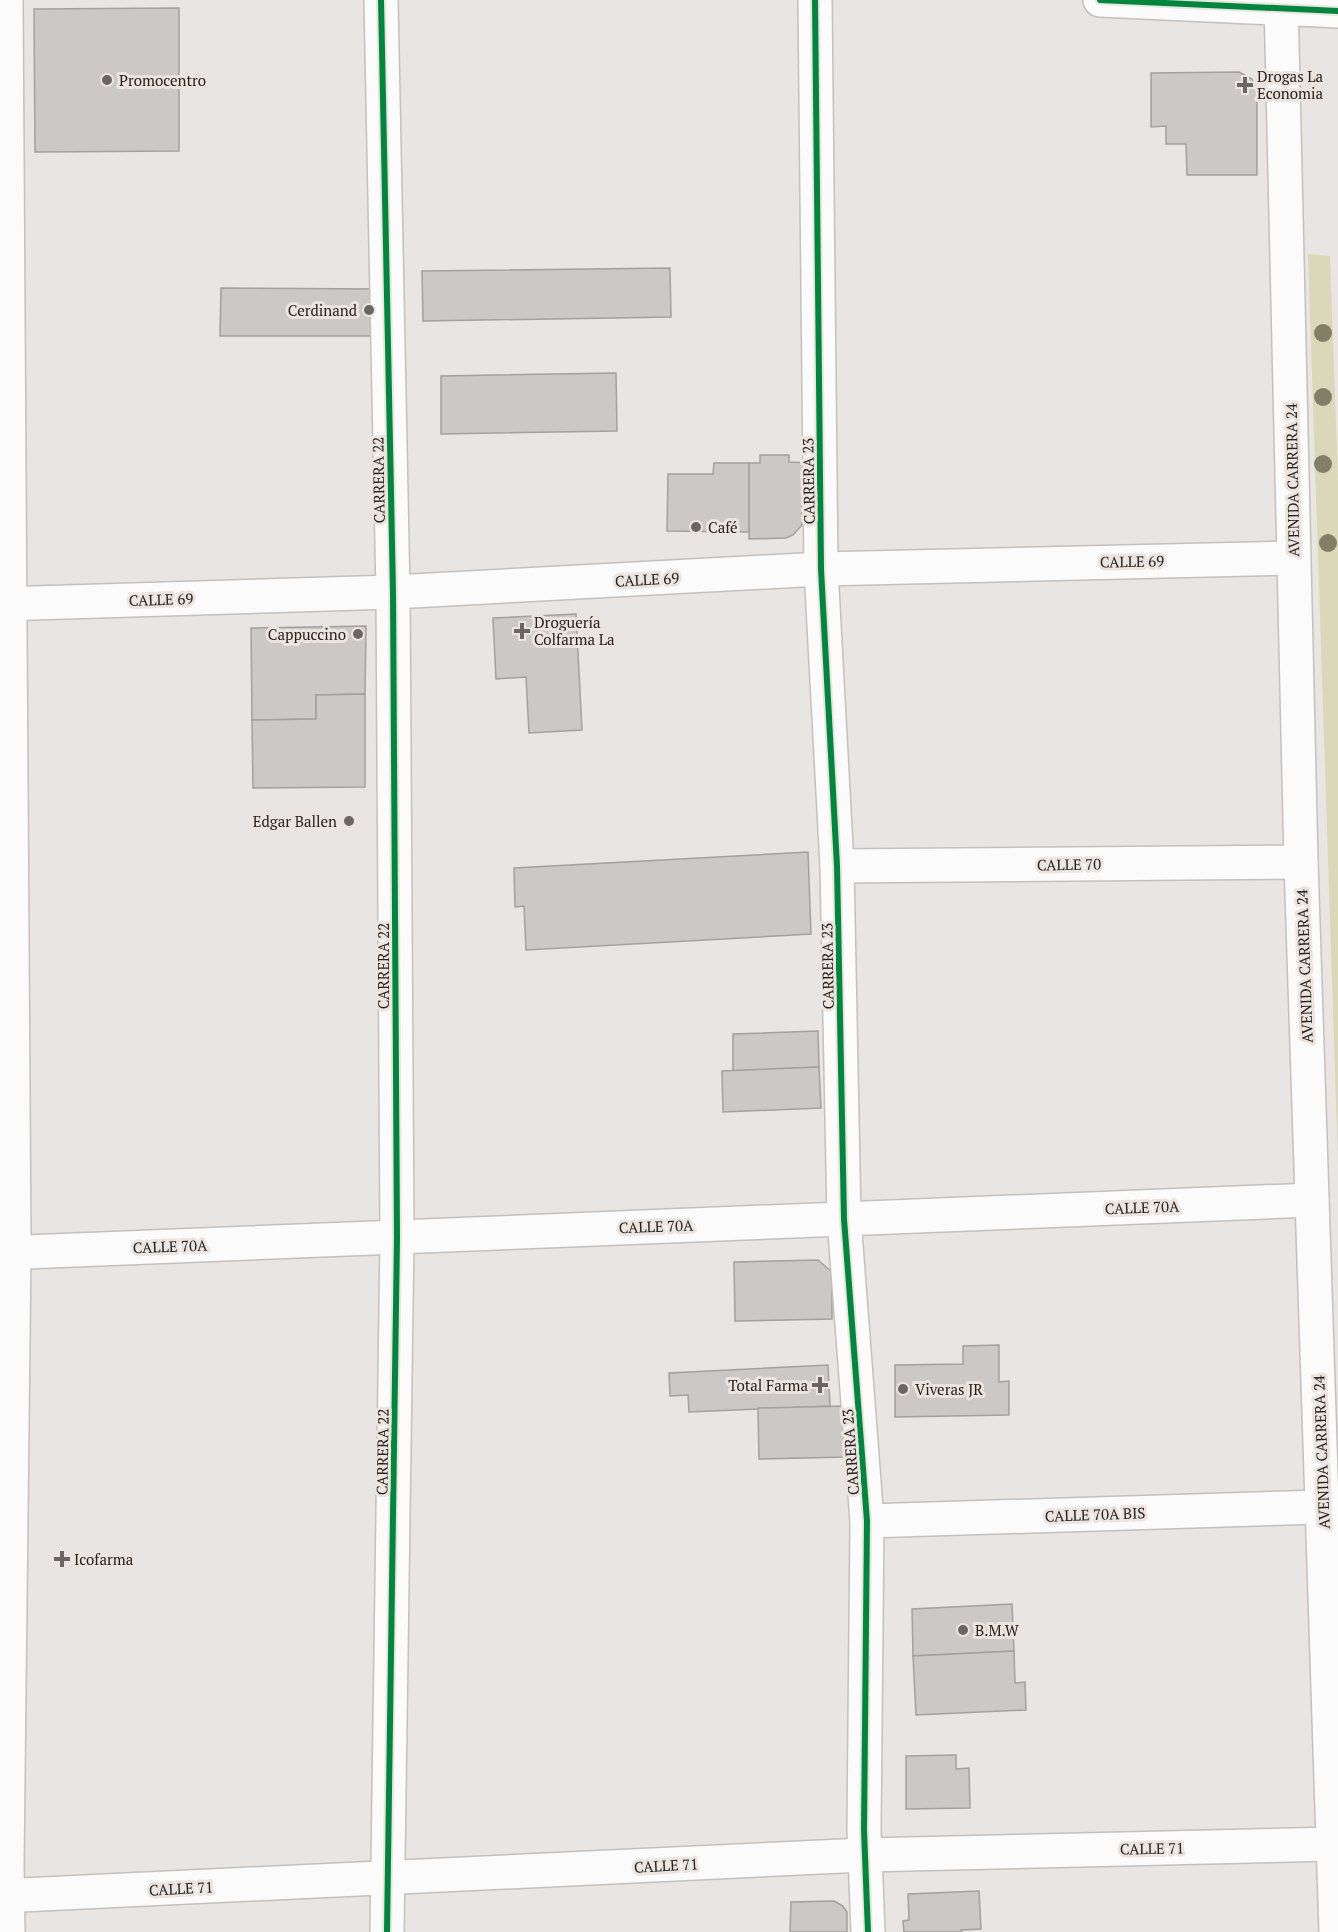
<svg xmlns="http://www.w3.org/2000/svg" width="1338" height="1932" font-family="'PT Serif',serif">
	<rect width="100%" height="100%" fill="#e9e5e2"/>
	<!-- green -->
	<polygon fill="#dbd7b9" points="1308,254 1330,256 1338,481 1338,1162"/>
	<!-- building -->
	<g fill="#cbc8c5" stroke="#a3a09d" stroke-width="1.5">
		<polygon points="179,8 179,151 35,152 34,9"/>
		<polygon points="1239,72 1252,79 1257,91 1257,175 1187,175 1186,144 1166,144 1166,126 1151,127 1151,73"/>
		<polygon points="670,268 671,317 423,321 422,271"/>
		<polygon points="221,288 381,289 380,336 220,336"/>
		<polygon points="616,373 617,431 441,434 441,376"/>
		<polygon points="760,455 789,455 789,462 808,463 807,487 802,487 802,525 793,535 786,538 749,539 749,463 760,463"/>
		<polygon points="714,463 749,463 749,532 667,531 668,474 713,474"/>
		<polygon points="576,614 582,730 529,733 526,677 496,679 493,618"/>
		<polygon points="366,626 365,694 316,695 316,719 252,720 251,628"/>
		<polygon points="365,694 365,787 253,788 252,720 316,719 316,695"/>
		<polygon points="808,852 811,934 526,950 524,906 515,907 514,868"/>
		<polygon points="818,1031 819,1067 733,1071 733,1034"/>
		<polygon points="819,1067 821,1108 723,1112 722,1071"/>
		<polygon points="818,1260 832,1272 832,1319 735,1321 734,1262"/>
		<polygon points="999,1345 999,1382 1009,1381 1009,1415 895,1417 895,1365 963,1364 963,1346"/>
		<polygon points="828,1365 830,1406 689,1412 688,1395 670,1396 669,1373"/>
		<polygon points="846,1406 846,1457 759,1459 758,1408"/>
		<polygon points="1012,1604 1014,1651 913,1656 912,1609"/>
		<polygon points="1014,1651 1015,1683 1025,1682 1026,1710 916,1715 913,1656"/>
		<polygon points="956,1755 956,1769 969,1768 970,1808 906,1809 906,1756"/>
		<polygon points="979,1891 981,1929 961,1930 962,1932 904,1932 903,1921 909,1920 908,1894"/>
		<polygon points="834,1901 843,1906 847,1912 847,1932 790,1932 791,1902"/>
	</g>
	<g fill="none" stroke-linecap="round" stroke-linejoin="round">
		<defs>
			<g id="minor">
				<polyline points="6,0 14,1252 7,1866 8,1932"/>
				<polyline points="381,0 393,592 397,1237 387,1932"/>
				<polyline points="815,0 821,569 837,866 844,1219 867,1521 864,1830 868,1932"/>
				<polyline points="0,604 393,592 821,569 1293,558"/>
				<polyline points="837,866 1301,862"/>
				<polyline points="0,1253 1312,1200"/>
				<polyline points="867,1521 1322,1507"/>
				<polyline points="0,1896 864,1855 1333,1844"/>
			</g>
			<g id="major">
				<polyline points="1100,0 1338,11"/>
				<polyline points="1281,0 1301,862 1336,1932"/>
			</g>
		</defs>
		<!-- minor casing -->
		<use href="#minor" stroke="#c3c0bd" stroke-width="36"/>
		<!-- major casing -->
		<use href="#major" stroke="#c3c0bd" stroke-width="36"/>
		<!-- minor -->
		<use href="#minor" stroke="#fcfbfb" stroke-width="33"/>
		<!-- major -->
		<use href="#major" stroke="#fcfbfb" stroke-width="33"/>
		<defs>
			<g id="cycleway">
				<polyline points="381,0 393,592 397,1237 387,1932"/>
				<polyline points="815,0 821,569 837,866 844,1219 867,1521 864,1830 868,1932"/>
				<polyline points="1100,0 1338,11"/>
			</g>
		</defs>
		<!-- cycleway casing -->
		<use href="#cycleway" stroke="#ece4df" stroke-width="10"/>
		<!-- cycleway -->
		<use href="#cycleway" stroke="#00873e" stroke-width="6"/>
	</g>
	<!-- trees -->
	<g fill="#827f66">
		<circle cx="1323" cy="333" r="9"/>
		<circle cx="1323" cy="397" r="9"/>
		<circle cx="1323" cy="464" r="9"/>
		<circle cx="1328" cy="543" r="9"/>
	</g>
	<!-- markers -->
	<g fill="#696663" stroke="#ece4df" stroke-width="2">
		<circle cx="107" cy="80" r="6"/>
		<path d="M1242 76h6v6h6v6h-6v6h-6v-6h-6v-6h6z"/>
		<circle cx="369" cy="310" r="6"/>
		<circle cx="696" cy="527" r="6"/>
		<path d="M519 622h6v6h6v6h-6v6h-6v-6h-6v-6h6z"/>
		<circle cx="358" cy="634" r="6"/>
		<circle cx="349" cy="821" r="6"/>
		<path d="M817 1376h6v6h6v6h-6v6h-6v-6h-6v-6h6z"/>
		<circle cx="903" cy="1389" r="6"/>
		<path d="M59 1550h6v6h6v6h-6v6h-6v-6h-6v-6h6z"/>
		<circle cx="963" cy="1630" r="6"/>
	</g>
	<g text-anchor="middle" dominant-baseline="central" stroke-width="6" stroke-linejoin="round" paint-order="stroke">
		<!-- poi labels -->
		<g font-size="15" fill="#24211f" stroke="#ece4df" text-anchor="start">
			<text x="1257" y="76">Drogas La<tspan x="1257" dy="17">Economia</tspan></text>
			<text x="119" y="80">Promocentro</text>
			<text x="357" y="310" text-anchor="end">Cerdinand</text>
			<text x="708" y="527">Café</text>
			<text x="534" y="622">Droguería<tspan x="534" dy="17">Colfarma La</tspan></text>
			<text x="346" y="634" text-anchor="end">Cappuccino</text>
			<text x="337" y="821" text-anchor="end">Edgar Ballen</text>
			<text x="808" y="1385" text-anchor="end">Total Farma</text>
			<text x="915" y="1389">Viveras JR</text>
			<text x="74" y="1559">Icofarma</text>
			<text x="975" y="1630">B.M.W</text>
		</g>
		<!-- street labels -->
		<g font-size="15" fill="#24211f" stroke="#ece4df">
			<text transform="translate(378 480) rotate(-91)">CARRERA 22</text>
			<text transform="translate(1292 480) rotate(-91)">AVENIDA CARRERA 24</text>
			<text transform="translate(808 481) rotate(-91)">CARRERA 23</text>
			<text transform="translate(1132 561) rotate(-1)">CALLE 69</text>
			<text transform="translate(647 579) rotate(-3)">CALLE 69</text>
			<text transform="translate(161 599) rotate(-2)">CALLE 69</text>
			<text transform="translate(1069 864) rotate(-1)">CALLE 70</text>
			<text transform="translate(383 966) rotate(-90)">CARRERA 22</text>
			<text transform="translate(827 966) rotate(-91)">CARRERA 23</text>
			<text transform="translate(1304 966) rotate(-92)">AVENIDA CARRERA 24</text>
			<text transform="translate(1142 1207) rotate(-2)">CALLE 70A</text>
			<text transform="translate(656 1226) rotate(-2)">CALLE 70A</text>
			<text transform="translate(170 1246) rotate(-2)">CALLE 70A</text>
			<text transform="translate(382 1452) rotate(-89)">CARRERA 22</text>
			<text transform="translate(850 1452) rotate(-94)">CARRERA 23</text>
			<text transform="translate(1321 1452) rotate(-92)">AVENIDA CARRERA 24</text>
			<text transform="translate(1095 1514) rotate(-2)">CALLE 70A BIS</text>
			<text transform="translate(1152 1848) rotate(-1)">CALLE 71</text>
			<text transform="translate(666 1865) rotate(-3)">CALLE 71</text>
			<text transform="translate(181 1888) rotate(-3)">CALLE 71</text>
		</g>
	</g>
</svg>
